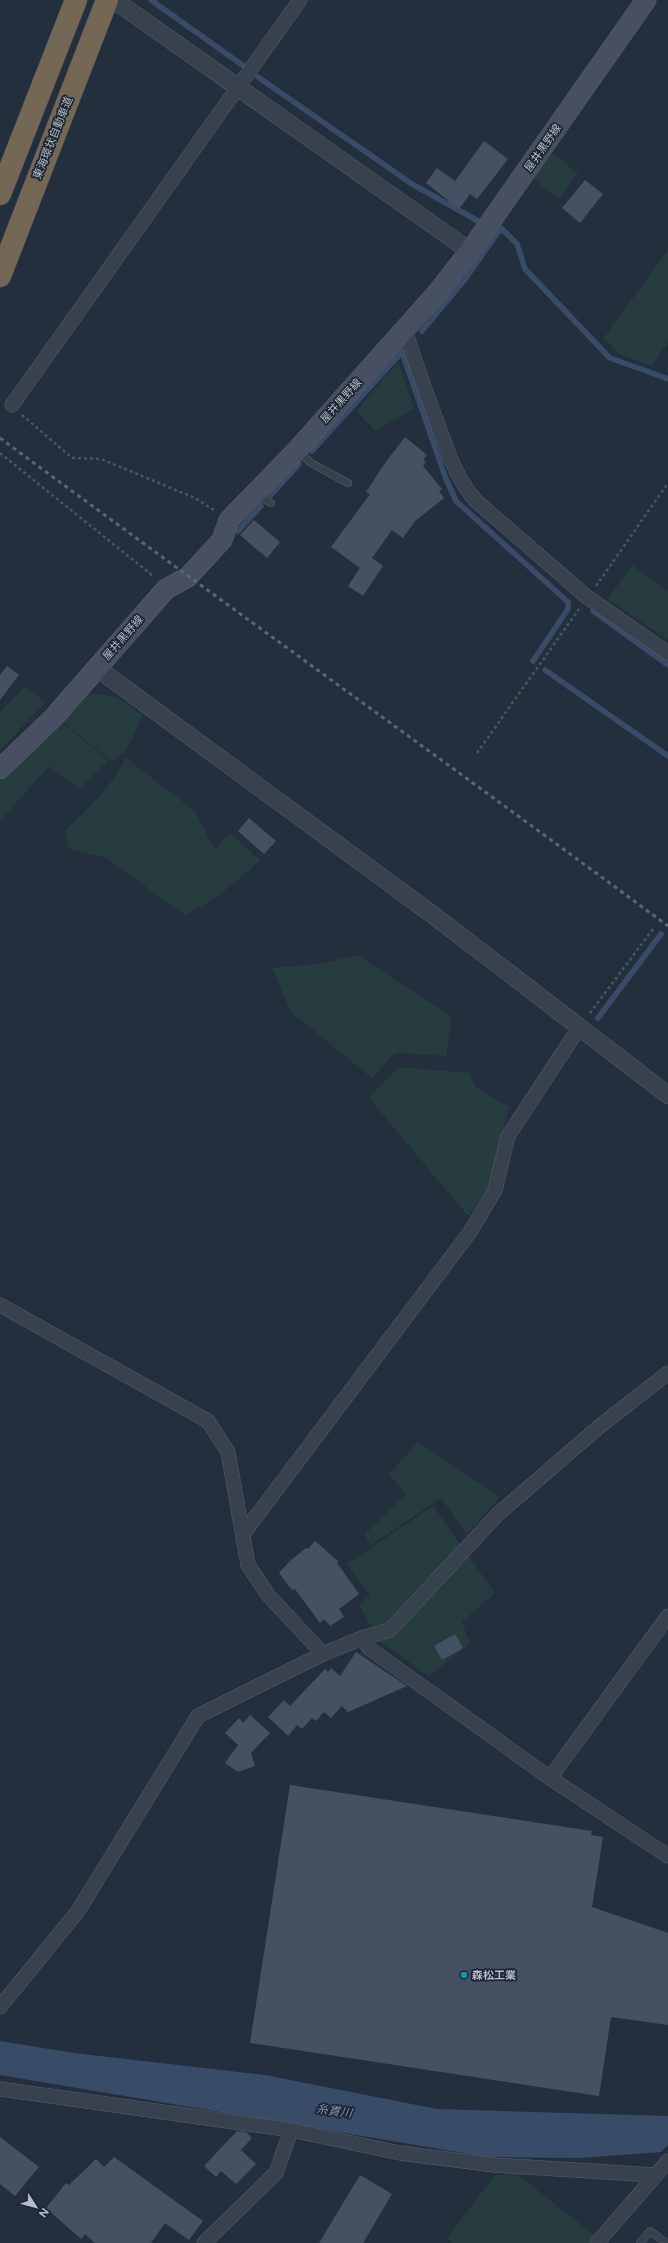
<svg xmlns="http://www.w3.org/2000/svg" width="668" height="2243" font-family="Figtree,'Noto Sans JP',sans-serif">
	<rect width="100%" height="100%" fill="#242f3e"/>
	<!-- green -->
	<g fill="#263c3f">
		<polygon points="552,153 578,173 559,199 533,179"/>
		<polygon points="668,250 668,342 651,366 621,355 603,339"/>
		<polygon points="398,362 414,408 376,431 356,411"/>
		<polygon points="632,565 668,592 668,640 608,599"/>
		<polygon points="26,686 45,703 0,750 0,712"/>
		<path d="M 90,694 C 115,693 123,701 142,715 C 135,733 129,753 111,761 L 60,719 L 81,698 Z"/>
		<polygon points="59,720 108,760 79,789 49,766 0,821 0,783"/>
		<path d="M 126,758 L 195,811 L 215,850 L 230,833 L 260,860 C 237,882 214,901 185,915 L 106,858 L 69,849 L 65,831 C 88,809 111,787 126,758 Z"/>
		<polygon points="357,955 452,1017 446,1056 395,1053 372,1078 291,1012 272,968 319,964"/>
		<polygon points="399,1067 469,1073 476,1087 509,1107 489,1186 468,1216 369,1098"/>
		<polygon points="418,1442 500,1497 467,1534 441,1498 370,1546 365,1534 406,1494 389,1474"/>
		<polygon points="433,1506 495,1593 462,1622 470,1643 429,1676 380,1642 359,1605 370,1595 347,1564"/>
		<polygon points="517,2174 595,2236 589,2243 452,2243 446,2239 495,2175"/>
	</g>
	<!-- water -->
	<polygon fill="#394c67" points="0,2041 74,2053 265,2075 437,2109 668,2116 668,2145 661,2152 580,2158 487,2157 0,2075"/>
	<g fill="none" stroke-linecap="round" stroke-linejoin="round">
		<!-- stream -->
		<g stroke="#394c67" stroke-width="5.5">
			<polyline points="151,0 245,67"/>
			<polyline points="258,77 412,184 478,221"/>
			<polyline points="422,331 466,278 501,228 517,244 525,269 610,358 668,379"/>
			<polyline points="312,451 402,352 446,479 456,501 568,602 568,609 533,661"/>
			<polyline points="271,495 299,464"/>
			<polyline points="238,531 261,506"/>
			<polyline points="593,611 668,665"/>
			<polyline points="545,670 668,756"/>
			<polyline points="598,1018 661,934"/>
		</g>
	</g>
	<!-- building -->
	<g fill="#455162">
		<polygon points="484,141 508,159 477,199 470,194 459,209 426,183 437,168 455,181"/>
		<polygon points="585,180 603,194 580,223 562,208"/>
		<polygon points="405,437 427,455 423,460 426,462 423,466 442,489 439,491 444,498 415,521 403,538 392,530 372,558 383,566 363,596 348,586 360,568 331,547 370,494 366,492 385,463"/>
		<polygon points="254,520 280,542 267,558 240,535"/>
		<polygon points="7,666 19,675 0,700 0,675"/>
		<polygon points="249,818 276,841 264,854 238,831"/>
		<polygon points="315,1541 338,1561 337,1563 359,1594 339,1609 344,1617 330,1626 324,1619 320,1623 295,1589 292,1590 279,1573 291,1560 306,1548 308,1549"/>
		<polygon points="455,1634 463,1648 442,1660 434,1646"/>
		<polygon points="356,1652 407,1686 348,1712 342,1706 331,1718 324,1712 316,1721 312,1718 302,1729 297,1725 288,1736 268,1717 284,1700 290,1706 325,1669 328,1672 331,1668 340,1676"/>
		<polygon points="250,1715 270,1733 251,1753 255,1766 238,1772 225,1763 238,1745 225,1733 239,1718 243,1723"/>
		<polygon points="290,1785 592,1831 591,1835 603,1837 592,1907 668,1933 668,2025 611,2017 599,2096 250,2043"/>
		<polygon points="237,2131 246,2132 252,2138 241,2150 256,2164 236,2184 221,2171 216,2177 204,2166"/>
		<polygon points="0,2137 39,2167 15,2196 0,2184"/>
		<polygon points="114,2157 203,2221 189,2240 165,2223 151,2243 95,2243 85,2234 81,2239 46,2208 66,2183 69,2185 96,2159 104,2167"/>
		<polygon points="360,2175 392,2194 363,2243 319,2243"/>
	</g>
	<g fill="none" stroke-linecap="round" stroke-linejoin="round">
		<defs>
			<g id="service">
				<polyline points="298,451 311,463 348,483"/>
				<polyline points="255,494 271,503"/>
				<polyline points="640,2243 650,2231 666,2243"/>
			</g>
			<g id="minor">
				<path d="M 405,330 C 415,362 426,393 438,425 C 448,452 456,478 476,501 L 587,597 L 668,653"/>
				<polyline points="12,405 300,0"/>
				<polyline points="0,1305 208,1421 228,1452 248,1565 268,1595 323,1654"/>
				<polyline points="243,1534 470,1232 495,1190 508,1136 579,1028"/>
				<polyline points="362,1638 370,1649 550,1778 668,1856"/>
				<polyline points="550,1778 668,1616"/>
				<polyline points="0,2007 78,1911 198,1716 323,1654 362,1638 390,1630 498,1514 600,1426 668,1373"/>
				<polyline points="0,2089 291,2130 400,2153 494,2165 655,2175"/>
				<polyline points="204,2243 276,2173 291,2130"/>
				<polyline points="597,2243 668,2161"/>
			</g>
			<g id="tertiary">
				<polyline points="114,0 470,251"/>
				<polyline points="97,668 433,915 668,1095"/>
			</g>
			<polyline id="secondary" points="0,769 54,717 166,589 188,577 222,540 229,520 297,450 437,293 470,251 646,0"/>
			<g id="motorway">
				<polyline points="0,194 76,0"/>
				<polyline points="0,276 107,0"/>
			</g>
		</defs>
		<!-- service casing -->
		<use href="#service" stroke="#565f6c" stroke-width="8"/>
		<!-- minor casing -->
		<use href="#minor" stroke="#565f6c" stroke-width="15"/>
		<!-- tertiary casing -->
		<use href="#tertiary" stroke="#565f6c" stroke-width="18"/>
		<!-- secondary casing -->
		<use href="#secondary" stroke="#565f6c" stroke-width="21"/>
		<!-- motorway casing -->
		<use href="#motorway" stroke="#434c59" stroke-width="23"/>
		<!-- path -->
		<g stroke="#44595c" stroke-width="2.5" stroke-dasharray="3 3" stroke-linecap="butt">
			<polyline points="22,415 72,458 101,459 195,498 214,510"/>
			<polyline points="0,453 153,576"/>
			<polyline points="596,586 668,483"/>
			<polyline points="477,753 579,609"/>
			<polyline points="590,1013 653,929"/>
		</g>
		<!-- service -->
		<use href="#service" stroke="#38414e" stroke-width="7"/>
		<!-- minor -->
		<use href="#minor" stroke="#38414e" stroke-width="14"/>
		<!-- tertiary -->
		<use href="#tertiary" stroke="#38414e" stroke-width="17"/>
		<!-- secondary -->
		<use href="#secondary" stroke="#465061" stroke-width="20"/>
		<!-- motorway -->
		<use href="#motorway" stroke="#746855" stroke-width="22"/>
		<!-- rail -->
		<path stroke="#5a6575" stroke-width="3" stroke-dasharray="4 4" stroke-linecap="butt" d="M 0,438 C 222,602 446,762 668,926"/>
	</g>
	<!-- markers -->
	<circle fill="#0f9aa8" stroke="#1d2633" stroke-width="1.5" cx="464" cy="1975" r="4"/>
	<g text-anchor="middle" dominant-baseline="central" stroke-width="3.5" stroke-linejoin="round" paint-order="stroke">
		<!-- street labels -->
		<g font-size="11" fill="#b4bcc9" stroke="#1d2633">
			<text transform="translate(53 138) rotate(-68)">東海環状自動車道</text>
			<text transform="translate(543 148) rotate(-55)">屋井黒野線</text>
			<text transform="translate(341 401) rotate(-48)">屋井黒野線</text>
			<text transform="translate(123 638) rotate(-49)">屋井黒野線</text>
		</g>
		<!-- poi labels -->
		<g font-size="11" font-weight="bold" fill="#b4bcc9" stroke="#1d2633" text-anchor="start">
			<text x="472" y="1975">森松工業</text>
		</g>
		<!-- water labels -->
		<g font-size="12" font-style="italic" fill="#7c92b1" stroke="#1d2633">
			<text transform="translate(334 2111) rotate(8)">糸貫川</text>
		</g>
	</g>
	<!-- north arrow -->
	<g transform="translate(36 2207) rotate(126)" stroke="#1d2633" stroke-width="3" paint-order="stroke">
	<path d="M0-3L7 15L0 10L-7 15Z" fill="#b4bcc9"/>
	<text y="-6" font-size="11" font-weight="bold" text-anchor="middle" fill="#b4bcc9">N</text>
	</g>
</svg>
